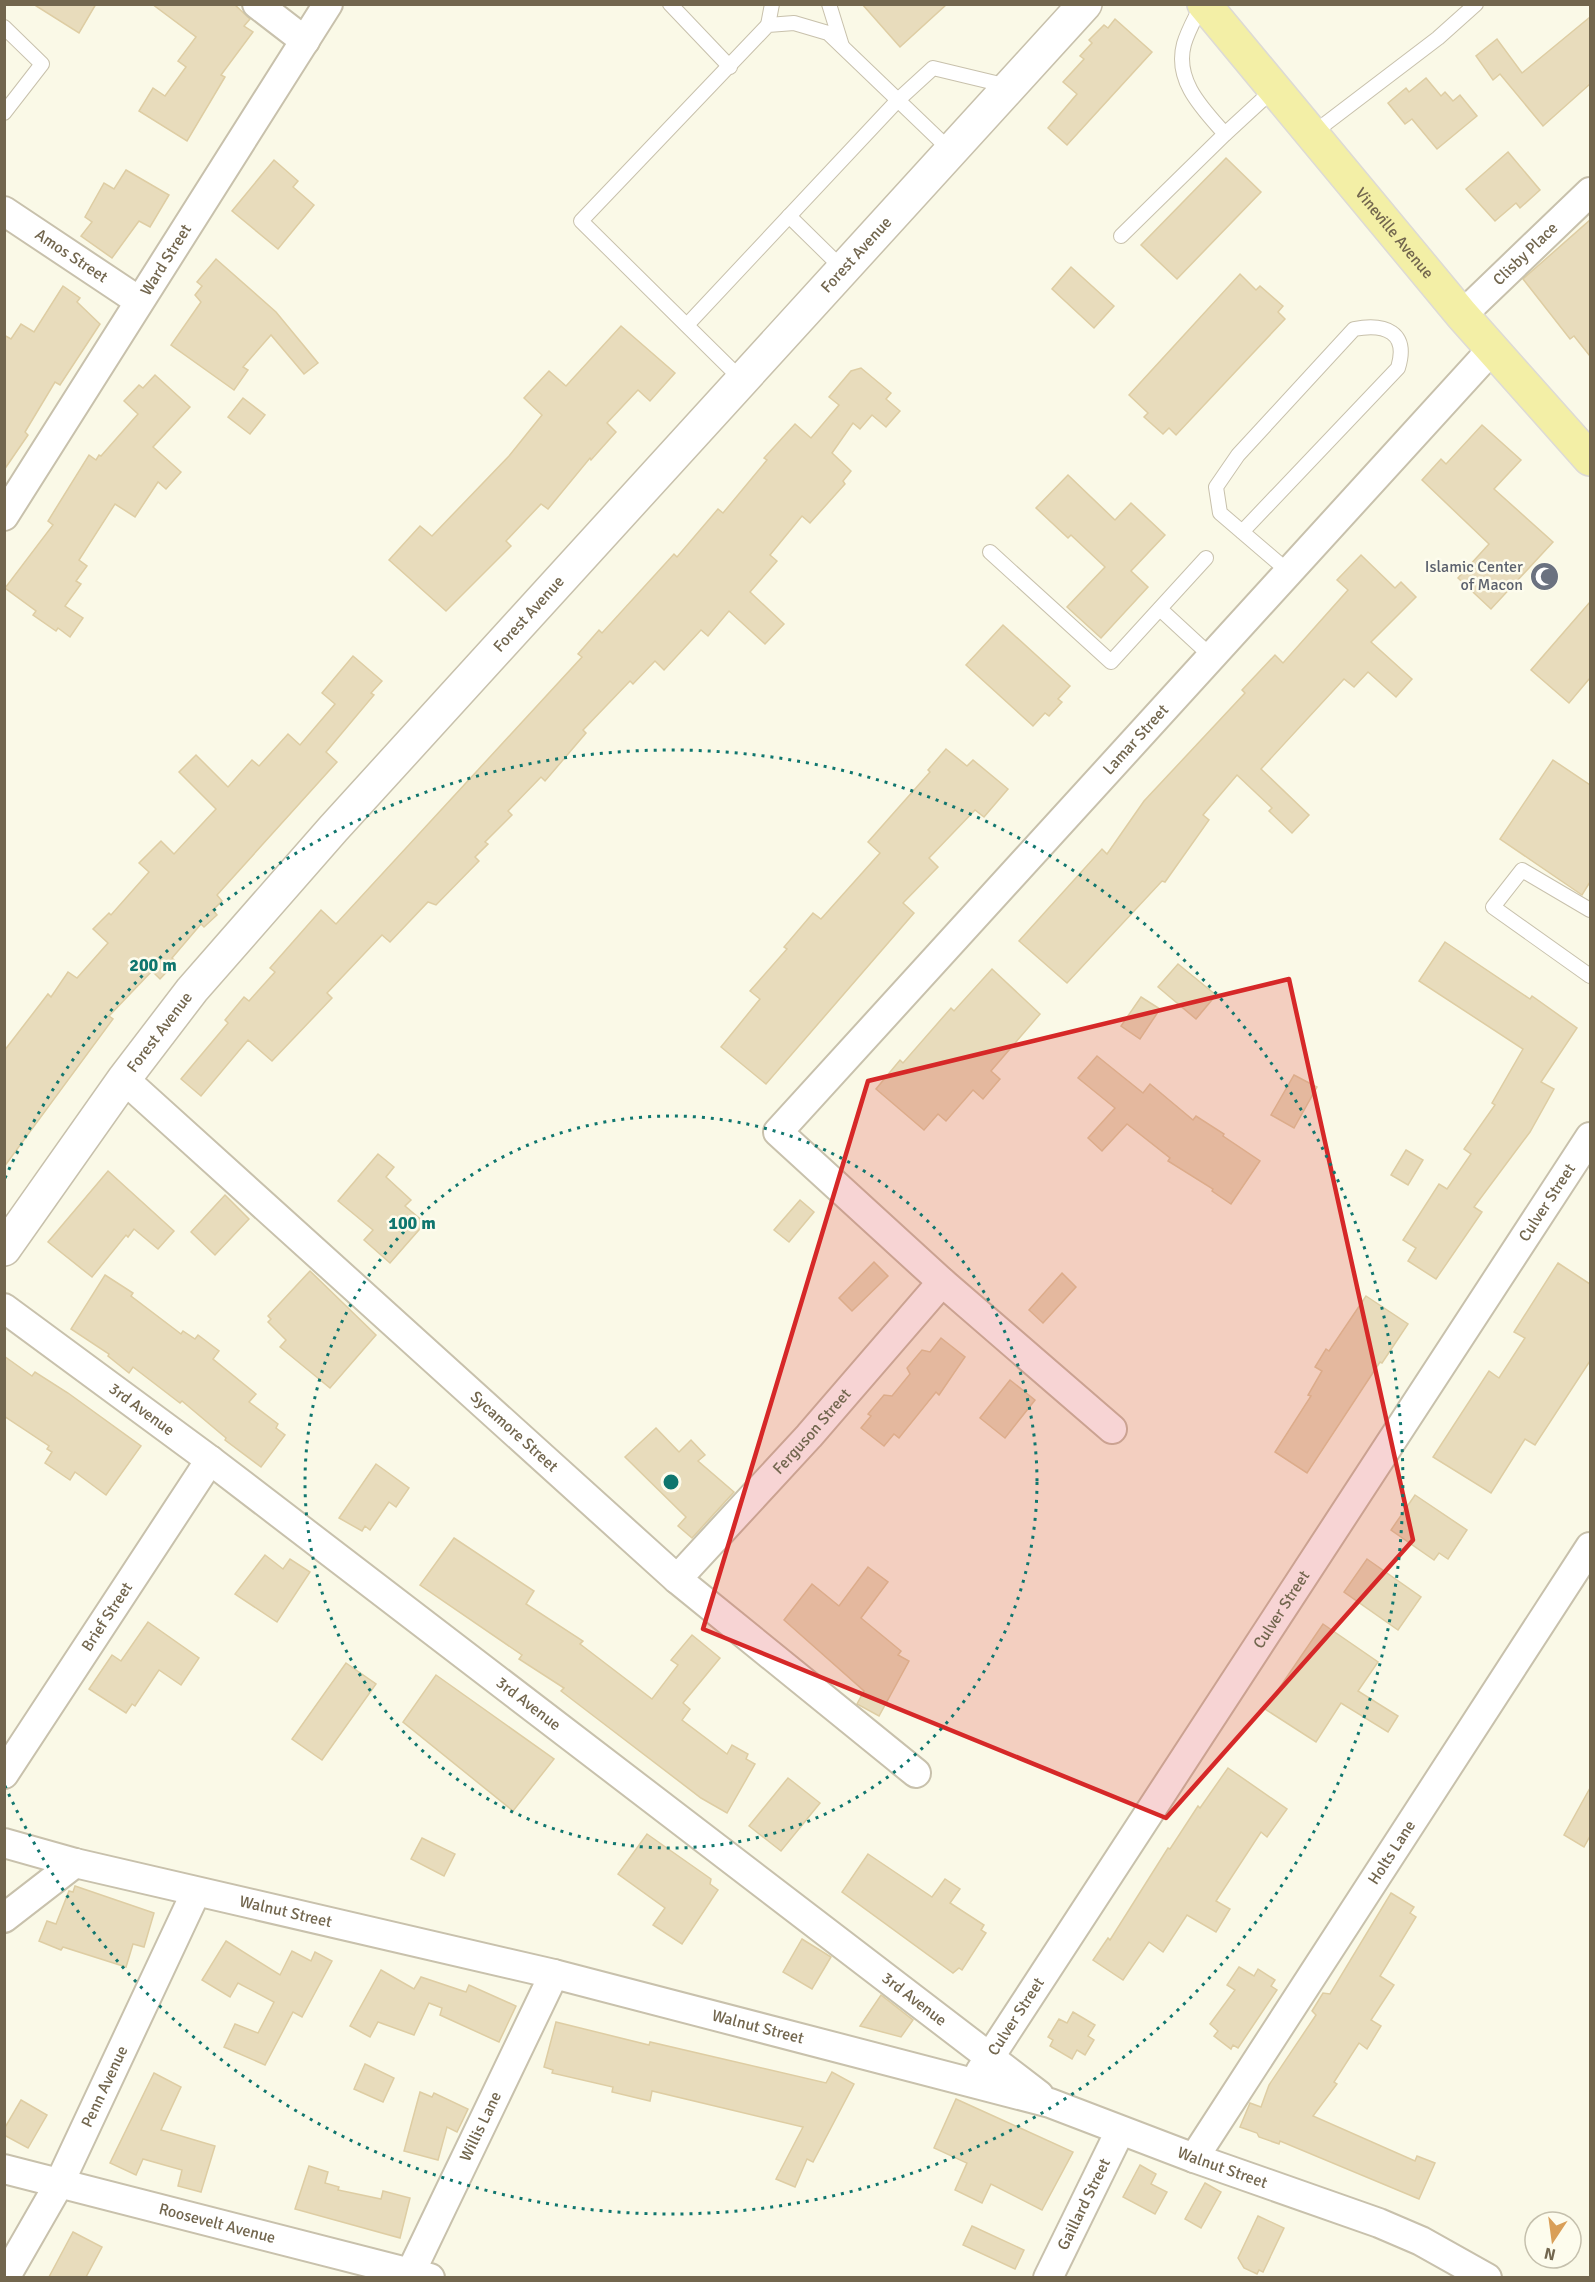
<svg xmlns="http://www.w3.org/2000/svg" width="1595" height="2282" font-family="Signika,sans-serif">
	<rect width="100%" height="100%" fill="#faf9e7"/>
	<!-- building -->
	<g fill="#e8dcbc" stroke="#decda3" stroke-width="1.5">
		<polygon points="33,4 96,4 79,33"/>
		<polygon points="152,4 234,4 250,19 244,26 253,32 221,75 225,77 187,141 139,111 153,88 165,96 186,67 178,61 196,37"/>
		<polygon points="862,4 947,4 900,47"/>
		<polygon points="1590,17 1590,84 1543,126 1500,74 1493,80 1476,56 1497,39 1522,73"/>
		<polygon points="1115,19 1152,52 1067,145 1048,128 1077,94 1063,82 1084,59 1080,56 1092,43 1089,40 1104,25 1108,28"/>
		<polygon points="1426,78 1441,96 1445,92 1453,101 1460,95 1477,116 1437,149 1412,119 1405,124 1388,103 1406,88 1409,92"/>
		<polygon points="1508,152 1540,190 1520,208 1516,203 1495,221 1466,189"/>
		<polygon points="1226,158 1261,192 1177,279 1141,245"/>
		<polygon points="274,160 298,181 293,187 314,205 278,249 232,211"/>
		<polygon points="126,170 169,195 150,227 139,221 112,258 81,236 92,222 85,217 104,183 114,189"/>
		<polygon points="1590,220 1590,356 1574,336 1570,339 1523,279"/>
		<polygon points="216,259 276,312 318,363 304,374 271,335 243,367 248,370 234,390 171,345 201,302 195,295 202,286 197,282"/>
		<polygon points="1071,267 1114,306 1094,328 1052,289"/>
		<polygon points="1240,274 1256,290 1260,286 1283,306 1278,312 1285,319 1176,435 1169,428 1163,434 1144,417 1148,413 1129,395"/>
		<polygon points="63,286 80,298 77,302 100,324 60,385 55,382 25,432 28,435 4,470 4,335 11,339 21,324 34,332"/>
		<polygon points="621,326 675,373 650,401 638,390 607,423 616,432 591,460 590,458 548,509 541,504 506,541 511,546 446,611 389,560 420,526 432,536 509,456 542,415 524,398 549,371 566,386"/>
		<polygon points="861,368 891,393 886,399 900,411 886,427 872,415 860,429 853,423 832,453 851,471 843,481 845,484 810,523 802,516 770,555 777,561 750,592 784,624 765,644 729,611 708,636 701,630 664,670 655,661 633,684 630,681 583,730 586,733 545,781 541,777 508,811 512,815 485,842 488,844 475,857 479,861 436,905 428,902 390,942 382,935 327,993 332,998 272,1061 248,1040 201,1096 181,1079 228,1023 225,1020 244,997 249,1001 275,972 270,968 321,910 336,924 582,657 578,654 599,630 602,633 674,554 677,557 718,509 723,513 767,460 764,458 795,424 811,438 839,405 829,397 851,371"/>
		<polygon points="155,375 190,407 153,447 181,472 166,489 158,482 135,517 115,504 79,560 87,566 76,581 81,584 65,606 83,618 70,637 58,628 56,631 33,615 36,611 5,588 53,525 48,521 89,455 96,460 99,455 101,456 138,414 124,401 139,385 143,388"/>
		<polygon points="243,398 265,415 250,434 228,417"/>
		<polygon points="1482,425 1521,460 1494,489 1553,542 1491,609 1458,578 1489,544 1422,480 1441,459 1446,464"/>
		<polygon points="1068,475 1115,520 1131,503 1165,535 1131,571 1148,587 1101,638 1067,607 1105,567 1071,535 1068,538 1036,508"/>
		<polygon points="1361,555 1395,588 1401,582 1416,597 1371,642 1412,679 1396,697 1368,672 1354,687 1344,679 1261,769 1309,815 1292,833 1269,811 1272,808 1237,775 1203,815 1209,820 1165,882 1162,881 1067,983 1019,941 1102,849 1107,854 1144,801 1245,693 1242,690 1275,655 1283,663 1348,590 1337,580"/>
		<polygon points="1590,602 1590,678 1569,703 1531,670"/>
		<polygon points="1003,625 1070,686 1058,699 1062,702 1049,716 1045,713 1033,726 966,665"/>
		<polygon points="353,656 382,681 371,693 374,695 326,752 337,762 217,895 222,901 213,910 217,915 204,927 201,924 172,958 176,962 160,979 152,971 109,1016 113,1019 4,1167 4,1051 48,994 51,997 68,972 77,978 108,943 93,929 109,913 111,915 149,872 139,863 161,841 174,854 216,809 179,772 196,755 228,787 252,760 259,766 288,734 300,745 335,704 322,693"/>
		<polygon points="946,749 967,766 973,760 1008,789 984,817 975,810 929,858 938,867 903,903 914,913 766,1084 721,1047 760,999 750,991 787,949 784,947 813,913 821,919 880,853 868,842 930,772 928,770"/>
		<polygon points="1553,760 1590,785 1590,882 1582,895 1500,839"/>
		<polygon points="1445,942 1530,999 1532,996 1577,1028 1541,1082 1554,1089 1530,1132 1474,1207 1482,1212 1436,1279 1408,1261 1416,1248 1403,1240 1439,1184 1447,1189 1471,1154 1464,1149 1495,1105 1492,1103 1523,1049 1419,981"/>
		<polygon points="1178,964 1216,995 1196,1019 1158,987"/>
		<polygon points="992,969 1040,1014 991,1071 1000,1079 983,1099 973,1090 946,1121 938,1114 924,1130 876,1089 900,1060 903,1063 951,1008 954,1011"/>
		<polygon points="1141,997 1160,1009 1140,1039 1121,1026"/>
		<polygon points="1097,1056 1143,1093 1150,1084 1193,1120 1196,1116 1224,1134 1223,1136 1260,1161 1231,1204 1212,1191 1213,1189 1168,1161 1170,1158 1127,1124 1102,1151 1088,1138 1115,1108 1078,1078"/>
		<polygon points="1294,1075 1317,1087 1294,1128 1271,1115"/>
		<polygon points="1406,1150 1423,1160 1408,1185 1391,1175"/>
		<polygon points="378,1154 394,1167 386,1177 411,1200 405,1206 425,1223 390,1263 364,1240 373,1230 338,1201"/>
		<polygon points="108,1171 174,1231 158,1249 134,1229 128,1237 126,1235 92,1277 48,1242"/>
		<polygon points="225,1195 249,1219 215,1255 191,1232"/>
		<polygon points="800,1200 814,1212 789,1242 774,1230"/>
		<polygon points="874,1262 888,1276 852,1311 839,1298"/>
		<polygon points="1558,1263 1590,1284 1590,1361 1535,1445 1525,1439 1491,1493 1433,1457 1489,1371 1499,1378 1525,1338 1514,1332"/>
		<polygon points="310,1271 376,1335 330,1388 280,1347 286,1340 268,1322 271,1319 268,1316"/>
		<polygon points="1062,1273 1076,1287 1043,1323 1029,1310"/>
		<polygon points="105,1275 133,1293 131,1296 181,1334 183,1331 195,1339 198,1335 219,1351 213,1359 256,1394 249,1402 278,1424 276,1428 285,1435 261,1467 225,1440 226,1438 182,1401 180,1403 133,1367 129,1373 108,1356 109,1354 71,1329"/>
		<polygon points="1366,1296 1408,1324 1382,1363 1380,1362 1307,1473 1275,1452 1311,1396 1308,1395 1322,1371 1315,1367 1326,1349 1329,1351"/>
		<polygon points="941,1338 965,1357 939,1395 936,1392 899,1438 894,1434 884,1446 861,1428 871,1416 868,1414 884,1395 892,1396 910,1374 907,1368 922,1350 930,1352"/>
		<polygon points="4,1356 32,1376 35,1372 68,1393 141,1446 106,1495 75,1472 70,1480 45,1463 52,1452 47,1449 49,1446 4,1416"/>
		<polygon points="1010,1380 1035,1400 1005,1438 980,1418"/>
		<polygon points="656,1428 679,1452 691,1440 705,1455 698,1461 734,1492 692,1538 678,1526 686,1517 625,1457"/>
		<polygon points="376,1464 409,1488 396,1507 389,1502 370,1530 365,1526 362,1531 339,1518"/>
		<polygon points="1415,1495 1467,1530 1448,1559 1439,1553 1434,1560 1391,1530"/>
		<polygon points="454,1538 534,1591 526,1604 583,1641 580,1644 652,1699 678,1665 671,1660 692,1635 720,1658 683,1703 690,1709 682,1720 727,1754 732,1745 748,1754 746,1759 755,1764 727,1813 701,1798 595,1717 561,1691 564,1688 519,1659 522,1655 420,1585"/>
		<polygon points="265,1555 283,1569 290,1559 310,1572 277,1622 235,1594"/>
		<polygon points="1367,1559 1421,1597 1398,1630 1344,1592"/>
		<polygon points="868,1567 888,1582 861,1618 901,1651 898,1655 909,1661 879,1716 857,1704 864,1691 784,1620 812,1584 839,1606"/>
		<polygon points="148,1622 199,1658 181,1685 159,1670 135,1706 132,1704 126,1713 89,1689 112,1655 121,1661"/>
		<polygon points="1323,1624 1378,1662 1358,1691 1398,1716 1388,1732 1341,1703 1316,1742 1265,1709"/>
		<polygon points="346,1663 376,1684 322,1760 292,1739"/>
		<polygon points="436,1675 554,1759 513,1811 403,1722"/>
		<polygon points="1228,1768 1287,1809 1267,1837 1261,1832 1216,1901 1230,1909 1216,1932 1187,1915 1163,1952 1149,1942 1123,1980 1093,1960 1108,1938 1110,1940 1168,1848 1170,1849 1198,1806 1200,1808"/>
		<polygon points="788,1778 820,1803 781,1851 749,1826"/>
		<polygon points="1590,1788 1590,1836 1584,1847 1564,1835"/>
		<polygon points="647,1834 711,1879 710,1884 718,1890 682,1944 653,1925 665,1908 618,1874"/>
		<polygon points="422,1838 455,1854 444,1876 411,1859"/>
		<polygon points="868,1854 932,1897 945,1879 960,1889 950,1903 984,1925 981,1930 986,1933 962,1970 959,1968 953,1973 842,1892"/>
		<polygon points="75,1886 154,1913 144,1947 133,1944 126,1967 63,1947 61,1950 39,1941 47,1921 56,1924 69,1891 73,1892"/>
		<polygon points="1391,1893 1414,1907 1410,1913 1416,1917 1380,1976 1394,1985 1371,2020 1381,2026 1367,2049 1359,2043 1334,2082 1337,2084 1313,2116 1415,2161 1417,2156 1435,2163 1419,2199 1280,2141 1279,2144 1259,2137 1257,2133 1240,2127 1250,2103 1261,2107 1269,2085 1316,2015 1312,2011 1323,1993 1330,1994"/>
		<polygon points="802,1939 831,1957 812,1989 783,1972"/>
		<polygon points="226,1941 280,1975 292,1951 311,1961 315,1952 332,1961 302,2017 293,2012 265,2065 224,2047 235,2024 258,2033 274,2002 238,1983 230,1997 202,1980"/>
		<polygon points="1239,1967 1254,1976 1258,1969 1275,1980 1271,1986 1277,1990 1238,2048 1233,2045 1231,2049 1214,2036 1218,2031 1210,2024 1235,1990 1227,1985"/>
		<polygon points="381,1970 414,1989 421,1977 466,1992 469,1985 516,2006 499,2042 440,2015 442,2008 429,2003 414,2035 378,2022 370,2037 350,2026"/>
		<polygon points="881,1995 913,2020 901,2037 860,2026"/>
		<polygon points="1073,2012 1095,2025 1088,2036 1094,2040 1085,2055 1077,2050 1072,2059 1050,2046 1053,2040 1048,2037 1059,2019 1067,2023"/>
		<polygon points="556,2022 649,2045 650,2042 826,2083 832,2072 854,2084 813,2162 807,2159 795,2187 776,2179 803,2127 652,2091 650,2101 612,2092 613,2087 552,2073 553,2070 544,2067"/>
		<polygon points="365,2064 394,2078 383,2102 354,2089"/>
		<polygon points="154,2073 181,2087 161,2130 215,2146 201,2192 178,2186 182,2170 143,2159 136,2175 110,2163"/>
		<polygon points="420,2092 432,2097 434,2093 468,2109 457,2132 447,2127 438,2160 404,2151"/>
		<polygon points="956,2099 1073,2152 1042,2210 991,2184 982,2203 955,2190 967,2163 934,2148"/>
		<polygon points="21,2100 47,2115 28,2148 4,2135 4,2129"/>
		<polygon points="1140,2165 1156,2174 1151,2184 1167,2192 1155,2214 1123,2197"/>
		<polygon points="309,2166 328,2172 325,2183 339,2187 338,2190 381,2199 383,2191 410,2198 400,2238 295,2209"/>
		<polygon points="1205,2183 1221,2192 1201,2228 1185,2219"/>
		<polygon points="1258,2216 1284,2228 1263,2272 1259,2270 1257,2274 1244,2268 1238,2258"/>
		<polygon points="972,2226 1024,2250 1015,2269 963,2245"/>
		<polygon points="73,2232 102,2247 86,2277 49,2277"/>
	</g>
	<g fill="none" stroke-linecap="round" stroke-linejoin="round">
		<defs>
			<g id="service">
				<polyline points="670,4 730,67"/>
				<polyline points="829,4 842,46"/>
				<path d="M 1202,4 C 1196,17 1188,30 1184,44 C 1174,81 1203,109 1225,134 L 1274,89"/>
				<polyline points="768,25 772,4"/>
				<polyline points="4,27 42,64 4,113"/>
				<polyline points="1312,134 1438,38 1476,4"/>
				<polyline points="789,216 843,269"/>
				<polyline points="1121,236 1225,134"/>
				<polyline points="687,325 898,100 933,68 1008,86"/>
				<polyline points="742,380 581,221 768,25 794,23 828,33 951,151"/>
				<path d="M 1242,532 L 1398,368 C 1409,332 1385,323 1354,329 L 1238,455 L 1216,487 L 1220,513 L 1289,572"/>
				<polyline points="990,552 1111,662 1206,558"/>
				<polyline points="1160,609 1212,657"/>
				<polyline points="1590,910 1522,870 1493,907 1590,976"/>
			</g>
			<g id="minor">
				<polyline points="257,4 305,41"/>
				<path id="s1" d="M 4,211 L 139,301"/>
				<path id="s2" d="M 1462,315 L 1590,192"/>
				<path id="s3" d="M 4,516 L 328,4"/>
				<path id="s4" d="M 124,1079 L 677,1579 L 916,1773"/>
				<path id="s5" d="M 4,1308 L 210,1460 L 1039,2095"/>
				<path id="s6" d="M 1112,1429 L 942,1282 L 778,1132 L 1493,348"/>
				<path id="s7" d="M 677,1579 L 809,1436 L 942,1282"/>
				<path id="s8" d="M 4,1774 L 210,1460"/>
				<path id="s9" d="M 4,1843 L 75,1863 L 554,1974 L 1050,2103 L 1194,2158 L 1379,2223 L 1421,2241 L 1487,2278"/>
				<polyline points="4,1918 75,1863"/>
				<path id="s10" d="M 980,2072 L 1590,1137"/>
				<path id="s11" d="M 1194,2158 L 1590,1547"/>
				<path id="s12" d="M 4,2169 L 430,2278"/>
				<path id="s13" d="M 5,2278 L 59,2184 L 196,1892"/>
				<path id="s14" d="M 408,2278 L 554,1974"/>
				<path id="s15" d="M 1048,2278 L 1120,2131"/>
			</g>
			<g id="tertiary">
				<path id="s16" d="M 4,1249 L 124,1079 L 192,990 L 333,829 L 1085,4"/>
			</g>
			<g id="primary">
				<path id="s17" d="M 1204,4 L 1462,315 L 1590,459"/>
			</g>
		</defs>
		<!-- service casing -->
		<use href="#service" stroke="#c8c1ac" stroke-width="16"/>
		<!-- minor casing -->
		<use href="#minor" stroke="#c8c1ac" stroke-width="32"/>
		<!-- tertiary casing -->
		<use href="#tertiary" stroke="#c8c1ac" stroke-width="36"/>
		<!-- primary casing -->
		<use href="#primary" stroke="#dddad5" stroke-width="36"/>
		<!-- service -->
		<use href="#service" stroke="#fff" stroke-width="14"/>
		<!-- minor -->
		<use href="#minor" stroke="#fff" stroke-width="28"/>
		<!-- tertiary -->
		<use href="#tertiary" stroke="#fff" stroke-width="33"/>
		<!-- primary -->
		<use href="#primary" stroke="#f3efa6" stroke-width="33"/>
	</g>
	<!-- marked area -->
	<path fill="#d62828" fill-opacity="0.2" stroke="#d62828" stroke-width="4.5" stroke-linejoin="round" d="M 1289,979 L 1413,1540 L 1166,1818 L 703,1629 L 868,1081 Z"/>
	<!-- distance rings -->
	<g fill="none" stroke="#0f766e" stroke-width="3" stroke-dasharray="3 6">
		<circle cx="671" cy="1482" r="366"/>
		<path d="M5 1178A732 732 0 1 1 5 1786"/>
	</g>
	<!-- icons -->
	<defs>
		<symbol id="mosque-disc" viewBox="-11 -11 22 22"><circle r="9.5" fill="#6b7280" stroke="#fdfced"/><path d="M3.5-4.9A6 6 0 1 0 3.5 4.9A5 5 0 1 1 3.5-4.9Z" fill="#fff"/></symbol>
	</defs>
	<g fill-rule="evenodd">
		<use href="#mosque-disc" x="1528" y="560" width="33" height="33"/>
	</g>
	<g text-anchor="middle" dominant-baseline="central" stroke-width="5" stroke-linejoin="round" paint-order="stroke">
		<!-- street labels -->
		<g font-size="16" fill="#72664e" stroke="#fdfced">
			<text stroke="none"><textPath href="#s17" startOffset="298">Vineville Avenue</textPath></text>
			<text stroke="none"><textPath href="#s2" startOffset="88">Clisby Place</textPath></text>
			<text stroke="none"><textPath href="#s16" startOffset="1311">Forest Avenue</textPath></text>
			<text stroke="none"><textPath href="#s1" startOffset="81">Amos Street</textPath></text>
			<text stroke="none"><textPath href="#s3" startOffset="303">Ward Street</textPath></text>
			<text stroke="none"><textPath href="#s16" startOffset="825">Forest Avenue</textPath></text>
			<text stroke="none"><textPath href="#s6" startOffset="978">Lamar Street</textPath></text>
			<text stroke="none"><textPath href="#s16" startOffset="267">Forest Avenue</textPath></text>
			<text stroke="none"><textPath href="#s10" startOffset="1038">Culver Street</textPath></text>
			<text stroke="none"><textPath href="#s5" startOffset="171">3rd Avenue</textPath></text>
			<text stroke="none"><textPath href="#s4" startOffset="526">Sycamore Street</textPath></text>
			<text stroke="none"><textPath href="#s7" startOffset="200">Ferguson Street</textPath></text>
			<text stroke="none"><textPath href="#s10" startOffset="552">Culver Street</textPath></text>
			<text stroke="none"><textPath href="#s8" startOffset="188">Brief Street</textPath></text>
			<text stroke="none"><textPath href="#s5" startOffset="657">3rd Avenue</textPath></text>
			<text stroke="none"><textPath href="#s11" startOffset="364">Holts Lane</textPath></text>
			<text stroke="none"><textPath href="#s9" startOffset="290">Walnut Street</textPath></text>
			<text stroke="none"><textPath href="#s5" startOffset="1143">3rd Avenue</textPath></text>
			<text stroke="none"><textPath href="#s10" startOffset="66">Culver Street</textPath></text>
			<text stroke="none"><textPath href="#s9" startOffset="776">Walnut Street</textPath></text>
			<text stroke="none"><textPath href="#s13" startOffset="216">Penn Avenue</textPath></text>
			<text stroke="none"><textPath href="#s14" startOffset="168">Willis Lane</textPath></text>
			<text stroke="none"><textPath href="#s9" startOffset="1262">Walnut Street</textPath></text>
			<text stroke="none"><textPath href="#s15" startOffset="82">Gaillard Street</textPath></text>
			<text stroke="none"><textPath href="#s12" startOffset="220">Roosevelt Avenue</textPath></text>
		</g>
		<!-- worship labels -->
		<g font-size="16" fill="#5b616d" stroke="#fdfced" text-anchor="end">
			<text x="1523" y="567">Islamic Center<tspan x="1523" dy="18">of Macon</tspan></text>
		</g>
	</g>
	<circle cx="671" cy="1482" r="9" fill="#0f766e" stroke="#fdfced" stroke-width="3"/>
	<g font-size="18" text-anchor="middle" font-weight="bold" fill="#0f766e" stroke="#fdfced" stroke-width="5" stroke-linejoin="round" paint-order="stroke">
		<text x="153" y="971">200 m</text>
		<text x="412" y="1229">100 m</text>
	</g>
	<!-- border -->
	<rect width="1595" height="2282" fill="none" stroke="#72664e" stroke-width="12"/>
	<!-- north arrow -->
	<g transform="translate(1553 2240) rotate(193)"><circle r="28" fill="#fdfced" stroke="#c5c0ad" stroke-width="1.5"/>
	<path d="M0-4.5L10 22L0 15L-10 22Z" fill="#d99f58"/>
	<text y="-9" font-size="16" font-weight="bold" text-anchor="middle" fill="#72664e">N</text>
	</g>
</svg>
